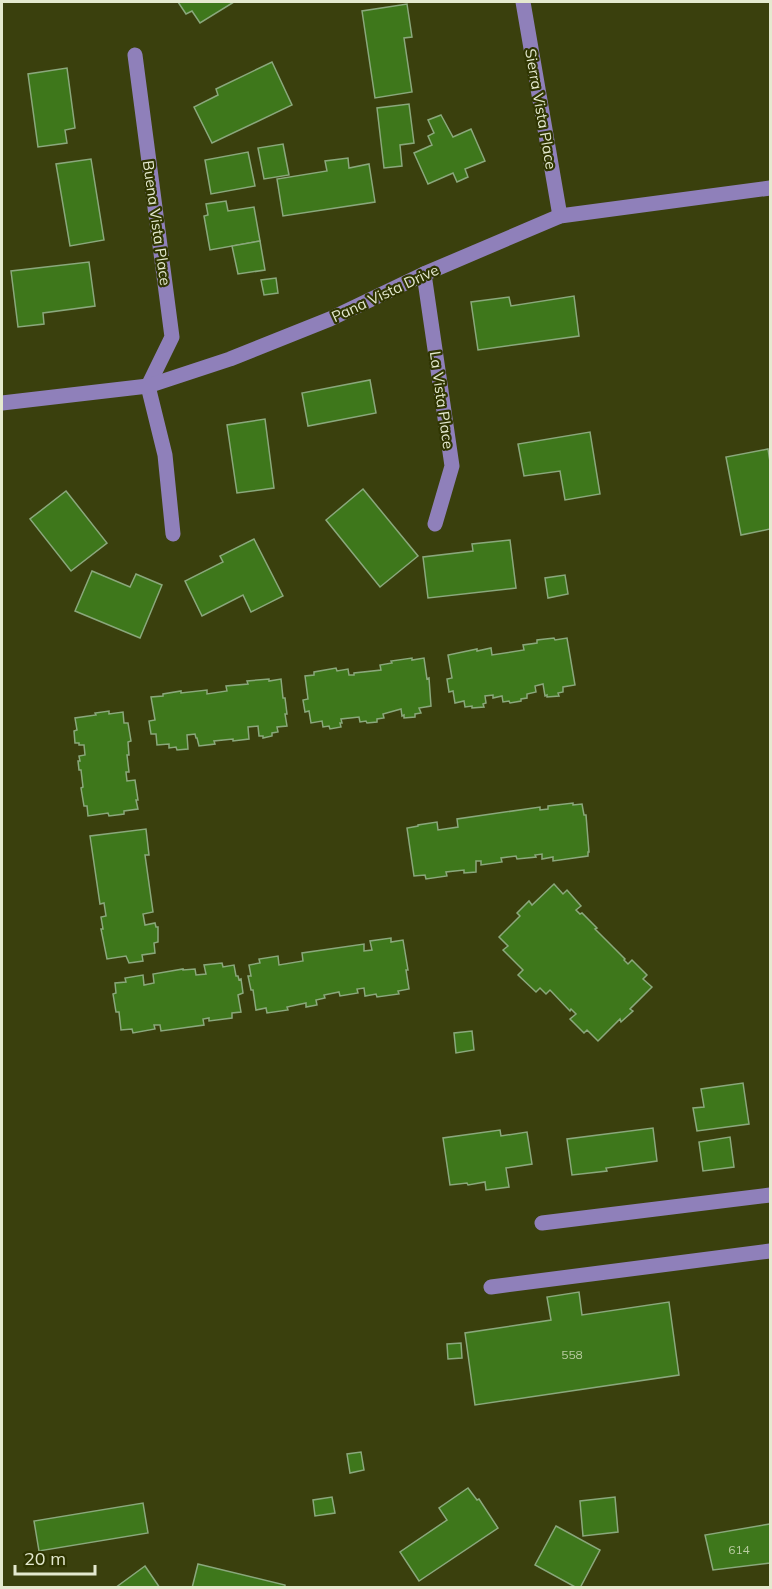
<svg xmlns="http://www.w3.org/2000/svg" width="772" height="1589" font-family="Mulish,sans-serif">
	<rect width="100%" height="100%" fill="#3a400d"/>
	<!-- building -->
	<g fill="#3e771b" stroke="#8aa87c" stroke-width="1.5">
		<polygon points="178,2 234,2 200,23 192,11 186,14"/>
		<polygon points="407,4 412,37 404,38 412,92 375,98 362,11"/>
		<polygon points="272,62 292,105 212,143 194,107 218,95 216,89"/>
		<polygon points="67,68 75,128 65,130 67,143 38,147 28,74"/>
		<polygon points="409,104 414,143 400,145 402,166 384,168 377,108"/>
		<polygon points="441,115 453,137 471,129 485,161 465,169 468,177 457,182 453,173 428,184 414,153 432,145 428,136 434,133 428,120"/>
		<polygon points="283,144 289,175 264,179 258,148"/>
		<polygon points="248,152 255,186 211,194 205,160"/>
		<polygon points="348,158 349,168 369,164 375,202 283,216 277,179 327,171 325,161"/>
		<polygon points="91,159 104,240 70,246 56,164"/>
		<polygon points="226,201 228,211 254,207 260,241 210,250 204,216 208,215 206,204"/>
		<polygon points="260,241 265,270 238,274 232,246"/>
		<polygon points="89,262 95,306 43,313 44,324 18,327 11,271"/>
		<polygon points="276,278 278,293 264,295 261,280"/>
		<polygon points="574,296 579,336 478,350 471,302 509,297 511,306"/>
		<polygon points="370,380 376,413 308,426 302,393"/>
		<polygon points="265,419 274,488 237,493 227,425"/>
		<polygon points="590,432 600,494 565,500 560,471 524,476 518,444"/>
		<polygon points="768,449 770,462 770,529 741,535 726,457"/>
		<polygon points="363,489 418,556 380,587 326,520"/>
		<polygon points="66,491 107,543 71,571 30,519"/>
		<polygon points="254,539 283,596 251,612 243,595 202,616 185,581 223,562 220,556"/>
		<polygon points="510,540 516,588 428,598 423,557 473,551 472,544"/>
		<polygon points="92,571 130,587 136,574 162,585 140,638 75,611"/>
		<polygon points="565,575 568,594 548,598 545,578"/>
		<polygon points="554,638 555,640 567,638 575,685 563,687 563,692 558,693 559,696 547,697 547,695 545,696 543,684 535,686 536,692 527,694 527,698 521,699 521,701 510,703 509,701 503,702 502,696 493,698 493,695 485,696 486,703 483,704 484,707 472,708 472,706 465,707 464,701 455,703 453,691 449,692 447,679 452,678 448,655 477,649 477,651 491,648 492,655 524,650 523,645 537,643 537,640"/>
		<polygon points="412,658 412,660 424,658 427,679 429,678 431,706 419,708 421,713 415,714 415,717 404,718 404,715 402,716 401,709 383,714 384,718 377,719 377,722 367,723 366,721 360,722 359,717 341,719 342,723 340,723 341,727 330,729 329,726 323,727 322,721 311,723 309,711 305,712 303,700 308,699 305,676 314,675 314,672 336,668 337,671 348,669 349,675 354,675 354,673 381,670 380,665 392,663 391,661"/>
		<polygon points="269,679 269,681 281,679 283,698 285,698 287,714 285,714 287,726 277,727 278,732 272,733 272,736 263,738 263,736 259,736 258,726 248,727 249,739 233,741 233,739 214,741 215,744 199,746 197,738 196,738 195,734 187,735 188,749 177,750 176,747 169,748 169,744 157,745 156,734 151,734 149,721 155,720 151,697 163,696 163,694 181,691 181,693 207,690 207,694 227,691 226,686 248,684 247,681"/>
		<polygon points="109,711 109,714 123,712 124,723 128,723 131,741 128,742 129,755 127,755 129,772 126,772 127,781 135,780 138,800 136,800 138,809 124,811 124,814 109,816 108,813 88,816 87,806 84,806 81,788 83,787 81,770 79,770 78,761 80,761 79,756 85,755 84,745 79,745 79,743 75,743 74,731 77,730 75,718 96,715 95,713"/>
		<polygon points="573,803 573,805 582,804 584,815 586,815 589,852 588,852 588,856 553,861 553,857 542,859 542,854 535,855 536,857 517,859 516,856 501,858 502,862 481,865 481,861 476,861 476,872 464,873 464,870 446,872 447,876 426,879 425,875 414,876 407,828 418,826 418,825 437,822 438,830 458,827 457,819 540,807 540,810 548,809 548,806"/>
		<polygon points="146,829 149,855 145,855 153,912 143,914 145,925 155,923 156,927 158,927 158,942 154,943 155,953 142,955 143,961 129,963 126,956 107,959 101,929 103,929 101,917 106,916 104,903 100,904 90,836"/>
		<polygon points="554,884 563,894 567,890 581,906 576,910 580,914 582,913 597,928 595,929 625,959 624,960 628,964 632,960 647,975 643,979 652,987 630,1009 633,1011 621,1022 620,1019 598,1041 587,1030 584,1033 570,1019 576,1014 571,1009 570,1011 550,990 546,994 540,988 536,992 518,975 523,970 503,950 508,946 499,937 520,916 517,913 529,901 532,905"/>
		<polygon points="391,938 391,942 403,940 408,970 406,970 409,989 398,991 399,994 377,997 376,994 365,996 364,988 357,989 358,993 340,996 339,992 324,995 325,998 316,1000 317,1005 306,1007 306,1003 287,1007 288,1010 267,1013 266,1008 256,1010 253,990 251,990 248,976 251,976 249,965 260,963 259,959 278,956 279,965 303,961 302,953 364,944 364,951 372,950 370,941"/>
		<polygon points="222,963 223,967 234,965 236,976 238,976 239,980 241,979 243,993 238,995 241,1012 232,1013 232,1018 209,1021 209,1018 203,1019 204,1025 161,1031 160,1025 154,1025 155,1029 133,1033 132,1029 121,1030 119,1012 116,1012 113,994 116,993 115,983 126,982 125,978 143,975 144,985 154,983 153,974 183,969 183,970 195,969 196,975 206,974 204,965"/>
		<polygon points="472,1031 474,1050 456,1053 454,1033"/>
		<polygon points="743,1083 749,1124 697,1131 693,1108 704,1107 701,1089"/>
		<polygon points="653,1128 657,1161 606,1168 607,1171 572,1175 567,1139"/>
		<polygon points="500,1130 501,1136 527,1132 532,1164 506,1168 509,1187 486,1190 485,1182 468,1185 467,1183 450,1185 443,1138"/>
		<polygon points="730,1137 734,1167 703,1171 699,1142"/>
		<polygon points="579,1292 582,1315 669,1302 679,1375 475,1405 465,1333 551,1320 547,1297"/>
		<polygon points="461,1343 462,1358 448,1359 447,1344"/>
		<polygon points="361,1452 364,1470 350,1473 347,1454"/>
		<polygon points="468,1488 477,1500 479,1499 498,1528 419,1581 400,1552 447,1520 439,1508"/>
		<polygon points="332,1497 335,1513 315,1516 313,1500"/>
		<polygon points="615,1497 618,1532 583,1536 580,1501"/>
		<polygon points="143,1503 148,1533 39,1551 34,1521"/>
		<polygon points="770,1524 770,1563 713,1570 705,1535"/>
		<polygon points="556,1526 600,1550 580,1588 577,1588 535,1565"/>
		<polygon points="198,1564 285,1585 285,1588 192,1588"/>
		<polygon points="145,1566 160,1588 115,1588"/>
	</g>
	<g fill="none" stroke-linecap="round" stroke-linejoin="round">
		<!-- minor -->
		<g stroke="#8f80ba" stroke-width="15">
			<polyline points="523,2 560,216"/>
			<polyline points="135,55 172,337 148,386 165,455 173,534"/>
			<polyline points="424,274 452,466 435,524"/>
			<polyline points="2,403 148,386 230,359 330,319 424,274 560,216 770,188"/>
			<polyline points="542,1223 770,1195"/>
			<polyline points="491,1287 770,1251"/>
		</g>
	</g>
	<g text-anchor="middle" dominant-baseline="central" stroke-width="4.5" stroke-linejoin="round" paint-order="stroke">
		<!-- number labels -->
		<g font-size="12" fill="#bacca2">
			<text x="572" y="1354">558</text>
			<text x="739" y="1549">614</text>
		</g>
		<!-- street labels -->
		<g font-size="15" fill="#e4e9cf" stroke="#2f3501">
			<text transform="translate(541 109) rotate(80)">Sierra Vista Place</text>
			<text transform="translate(157 223) rotate(82)">Buena Vista Place</text>
			<text transform="translate(385 293) rotate(-25)">Pana Vista Drive</text>
			<text transform="translate(442 400) rotate(82)">La Vista Place</text>
		</g>
	</g>
	<!-- border -->
	<rect width="772" height="1589" fill="none" stroke="#e4e9cf" stroke-width="6"/>
	<!-- scale -->
	<path d="M15 1565v9h80v-9" fill="none" stroke="#e4e9cf" stroke-width="3"/>
	<text x="24" y="1565" font-size="18" fill="#e4e9cf" stroke="#2f3501" stroke-width="4.5" paint-order="stroke">20 m</text>
</svg>
